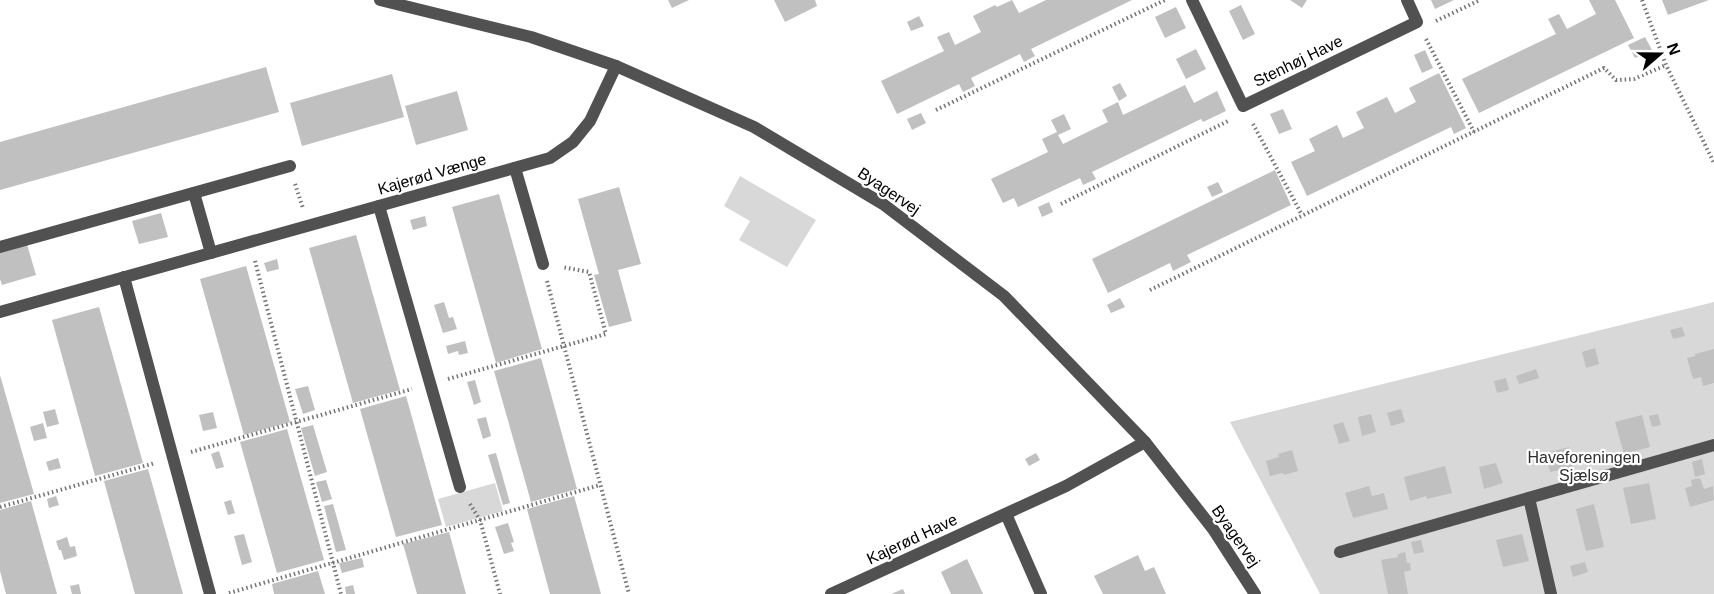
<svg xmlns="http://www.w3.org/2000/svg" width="1714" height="594" font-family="Helvetica,sans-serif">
	<rect width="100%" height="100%" fill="#fff"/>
	<!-- green -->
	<g fill="#d8d8d8">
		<polygon points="740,176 816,220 787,267 739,240 750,221 724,206"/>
		<polygon points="1714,302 1714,594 1320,594 1230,422"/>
		<polygon points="495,483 503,511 446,527 438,499"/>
	</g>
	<!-- building -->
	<g fill="#c0c0c0">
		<polygon points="668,0 689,0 672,8"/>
		<polygon points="774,0 815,0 817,6 785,22"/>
		<polygon points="1012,0 1019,13 1046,0 1132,0 1031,49 1035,56 1024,62 1020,54 971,78 975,86 963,92 959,84 897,114 881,81 944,51 937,37 949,32 955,45 981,32 973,16 995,5 997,7"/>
		<polygon points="1290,0 1307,0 1302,8"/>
		<polygon points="1431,0 1454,0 1435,9"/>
		<polygon points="1589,0 1615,0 1634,38 1479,113 1462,79 1556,34 1548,19 1559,14 1567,29 1596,14"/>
		<polygon points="1662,0 1709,0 1668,15"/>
		<polygon points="1241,5 1255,34 1243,40 1229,11"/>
		<polygon points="1176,7 1186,28 1165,38 1155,17"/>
		<polygon points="919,16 924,26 911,31 907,22"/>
		<polygon points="1645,37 1652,50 1635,58 1628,45"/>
		<polygon points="1196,49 1206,69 1186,79 1176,59"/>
		<polygon points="1425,50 1433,68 1422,73 1414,55"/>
		<polygon points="266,67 279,112 0,190 0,142"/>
		<polygon points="1439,73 1466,128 1454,134 1451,127 1307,196 1291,162 1315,151 1309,139 1337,125 1343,138 1364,128 1356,112 1387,97 1395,113 1416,102 1409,88"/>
		<polygon points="392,74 404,117 302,146 290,103"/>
		<polygon points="1120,83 1127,96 1119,101 1112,87"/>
		<polygon points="1185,85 1194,103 1217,91 1226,111 1203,122 1201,119 1092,172 1096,179 1083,185 1080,178 1018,207 1014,198 1003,203 991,179 1048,152 1042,139 1057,132 1051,120 1064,114 1071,129 1058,135 1063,144 1108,122 1102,110 1118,102 1123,115"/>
		<polygon points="457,91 468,130 416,145 405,106"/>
		<polygon points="1283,109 1292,129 1279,134 1270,114"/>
		<polygon points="921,113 926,123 912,130 907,119"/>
		<polygon points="1275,170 1291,205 1187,255 1191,262 1173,271 1170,263 1108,293 1092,259"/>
		<polygon points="1218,182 1223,192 1212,197 1207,187"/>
		<polygon points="619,187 641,264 618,270 632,321 609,327 594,275 599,274 578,199"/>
		<polygon points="499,194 542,349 496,363 452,207"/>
		<polygon points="1049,202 1053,212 1042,217 1038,207"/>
		<polygon points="161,213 168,237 139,244 132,221"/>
		<polygon points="425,216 427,226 413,230 410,220"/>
		<polygon points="356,235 400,390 353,403 309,248"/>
		<polygon points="26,241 36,275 2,285 0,279 0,249"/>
		<polygon points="277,259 279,269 267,272 264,263"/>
		<polygon points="246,266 290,422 244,435 200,279"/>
		<polygon points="1120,298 1125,307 1111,313 1107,305"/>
		<polygon points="444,302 449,318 453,317 457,329 443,333 434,305"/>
		<polygon points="99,307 143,463 95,476 52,320"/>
		<polygon points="1682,327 1685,336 1673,339 1670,330"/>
		<polygon points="465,341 468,353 459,355 458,351 448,354 446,346"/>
		<polygon points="1595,348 1599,364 1586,368 1582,352"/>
		<polygon points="1714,349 1714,383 1703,386 1701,377 1693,379 1687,358 1695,356 1695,354"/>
		<polygon points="541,358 577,489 531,502 494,371"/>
		<polygon points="1536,369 1539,378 1519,384 1516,376"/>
		<polygon points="0,375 34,494 0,503"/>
		<polygon points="1506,378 1509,390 1497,393 1494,381"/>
		<polygon points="475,380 481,402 474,405 467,382"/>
		<polygon points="308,386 315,410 303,414 295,389"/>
		<polygon points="406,396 442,525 396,537 360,409"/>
		<polygon points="55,409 59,424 47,427 43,412"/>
		<polygon points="1401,409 1405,422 1391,426 1387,413"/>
		<polygon points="213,412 217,428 203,431 199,415"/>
		<polygon points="1371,414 1376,432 1362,436 1358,417"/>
		<polygon points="1658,414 1661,425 1652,427 1649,416"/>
		<polygon points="1642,415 1650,447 1624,454 1615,422"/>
		<polygon points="486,417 491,436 483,439 477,419"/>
		<polygon points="1343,422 1350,441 1339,444 1333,425"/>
		<polygon points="43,423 47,438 34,441 30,427"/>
		<polygon points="313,425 327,472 315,476 301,428"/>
		<polygon points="287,429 324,560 277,573 240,442"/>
		<polygon points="1569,447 1573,467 1550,472 1545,453"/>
		<polygon points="1292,450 1298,471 1284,475 1283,473 1270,476 1266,461 1279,457 1278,454"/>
		<polygon points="219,451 224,467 216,469 211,454"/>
		<polygon points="496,453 510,503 503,505 488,455"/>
		<polygon points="1036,453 1040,460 1029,466 1025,459"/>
		<polygon points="58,458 61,468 49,471 46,462"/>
		<polygon points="1702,459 1705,474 1695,477 1692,462"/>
		<polygon points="1496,463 1503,483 1484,489 1479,467"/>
		<polygon points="1445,466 1452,493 1427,499 1426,496 1410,501 1404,477"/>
		<polygon points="148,469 183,594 135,594 104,481"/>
		<polygon points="1700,478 1704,489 1713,486 1714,500 1690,507 1685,488 1692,486 1691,480"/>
		<polygon points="326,480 332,499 322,502 316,482"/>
		<polygon points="1649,483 1656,519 1631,524 1623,488"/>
		<polygon points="1369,486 1372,496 1384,493 1388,509 1353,518 1345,493"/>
		<polygon points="56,496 59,505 49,508 47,499"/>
		<polygon points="574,496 601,594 550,594 527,509"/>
		<polygon points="231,500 235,513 228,515 224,502"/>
		<polygon points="31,501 57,594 6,594 0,571 0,510"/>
		<polygon points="333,504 346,550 336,552 324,506"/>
		<polygon points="1594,504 1604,547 1586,551 1576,509"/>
		<polygon points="508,523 514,542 511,543 514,551 504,554 495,527"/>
		<polygon points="449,532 466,594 417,594 403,544"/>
		<polygon points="244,534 252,562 242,565 234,536"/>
		<polygon points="1522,534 1529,561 1503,567 1496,540"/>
		<polygon points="67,537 70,547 75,546 77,556 64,560 61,550 59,550 56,541"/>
		<polygon points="1421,540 1424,552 1414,554 1411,542"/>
		<polygon points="1405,552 1407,563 1410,563 1411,570 1404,572 1408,594 1388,594 1381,560 1398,557 1398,554"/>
		<polygon points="1138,555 1145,571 1154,567 1166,594 1103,594 1094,576"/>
		<polygon points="362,558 364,567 342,573 339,563"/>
		<polygon points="967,559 983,594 951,594 941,572"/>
		<polygon points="1585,562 1588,572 1573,577 1570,566"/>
		<polygon points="318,571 325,594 274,594 272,584"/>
		<polygon points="79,584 81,594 72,594 70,586"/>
		<polygon points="353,585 355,594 346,594 345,587"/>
		<polygon points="903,589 905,594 891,594"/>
	</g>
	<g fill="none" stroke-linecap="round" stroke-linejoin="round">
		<!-- path -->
		<g stroke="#737373" stroke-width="4" stroke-dasharray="1.5 3" stroke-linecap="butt">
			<polyline points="1642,0 1666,65 1714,163"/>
			<polyline points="1436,21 1480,0"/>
			<polyline points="1426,39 1474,132"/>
			<polyline points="936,110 1165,0"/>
			<polyline points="1253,124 1302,215"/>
			<polyline points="295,184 303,208"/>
			<polyline points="1061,204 1230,120"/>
			<polyline points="255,261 341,594"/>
			<polyline points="547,281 629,594"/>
			<polyline points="1150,290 1604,68 1616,80 1634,79 1666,65"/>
			<polyline points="448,379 606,334 589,272 562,267"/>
			<polyline points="191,452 412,389"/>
			<polyline points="470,504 480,520 500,594"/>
			<polyline points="0,507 155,463"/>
			<polyline points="229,593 600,485"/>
		</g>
		<!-- service -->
		<g stroke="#515151" stroke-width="12">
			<polyline points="515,168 543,264"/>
			<polyline points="379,206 460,487"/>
			<polyline points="124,277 210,594"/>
			<polyline points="1529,498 1551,594"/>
			<polyline points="1340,552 1714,445"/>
		</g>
		<!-- minor -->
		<g stroke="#515151" stroke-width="12">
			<polyline points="1192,0 1243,106 1417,22 1407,0"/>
			<polyline points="194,193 211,253"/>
			<polyline points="0,247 290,166"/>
			<polyline points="0,312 550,158 573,142 590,121 616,66"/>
			<polyline points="1006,514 1041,594"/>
			<polyline points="831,594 1066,486 1145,442"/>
		</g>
		<!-- tertiary -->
		<polyline stroke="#515151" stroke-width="12" points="380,0 531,37 616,66 754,127 883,204 1004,296 1145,442 1213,529 1255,594"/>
	</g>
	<g text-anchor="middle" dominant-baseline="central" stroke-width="4.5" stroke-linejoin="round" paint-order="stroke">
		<!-- street labels -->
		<g font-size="16" fill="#000" stroke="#fff">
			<text transform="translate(1298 61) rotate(-26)">Stenhøj Have</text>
			<text transform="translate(432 174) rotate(-16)">Kajerød Vænge</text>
			<text transform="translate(889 191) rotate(34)">Byagervej</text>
			<text transform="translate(1236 536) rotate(55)">Byagervej</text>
			<text transform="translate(912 539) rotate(-25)">Kajerød Have</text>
		</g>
		<!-- park labels -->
		<g font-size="16" fill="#2f2f2f" stroke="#fff">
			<text x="1584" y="457">Haveforeningen<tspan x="1584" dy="18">Sjælsø</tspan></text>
		</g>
	</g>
	<!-- north arrow -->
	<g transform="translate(1660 54) rotate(70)" stroke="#ffffff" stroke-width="4.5" paint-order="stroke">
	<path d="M0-4.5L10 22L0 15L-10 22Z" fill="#000000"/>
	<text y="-9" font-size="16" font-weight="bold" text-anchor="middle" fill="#000000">N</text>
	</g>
</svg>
